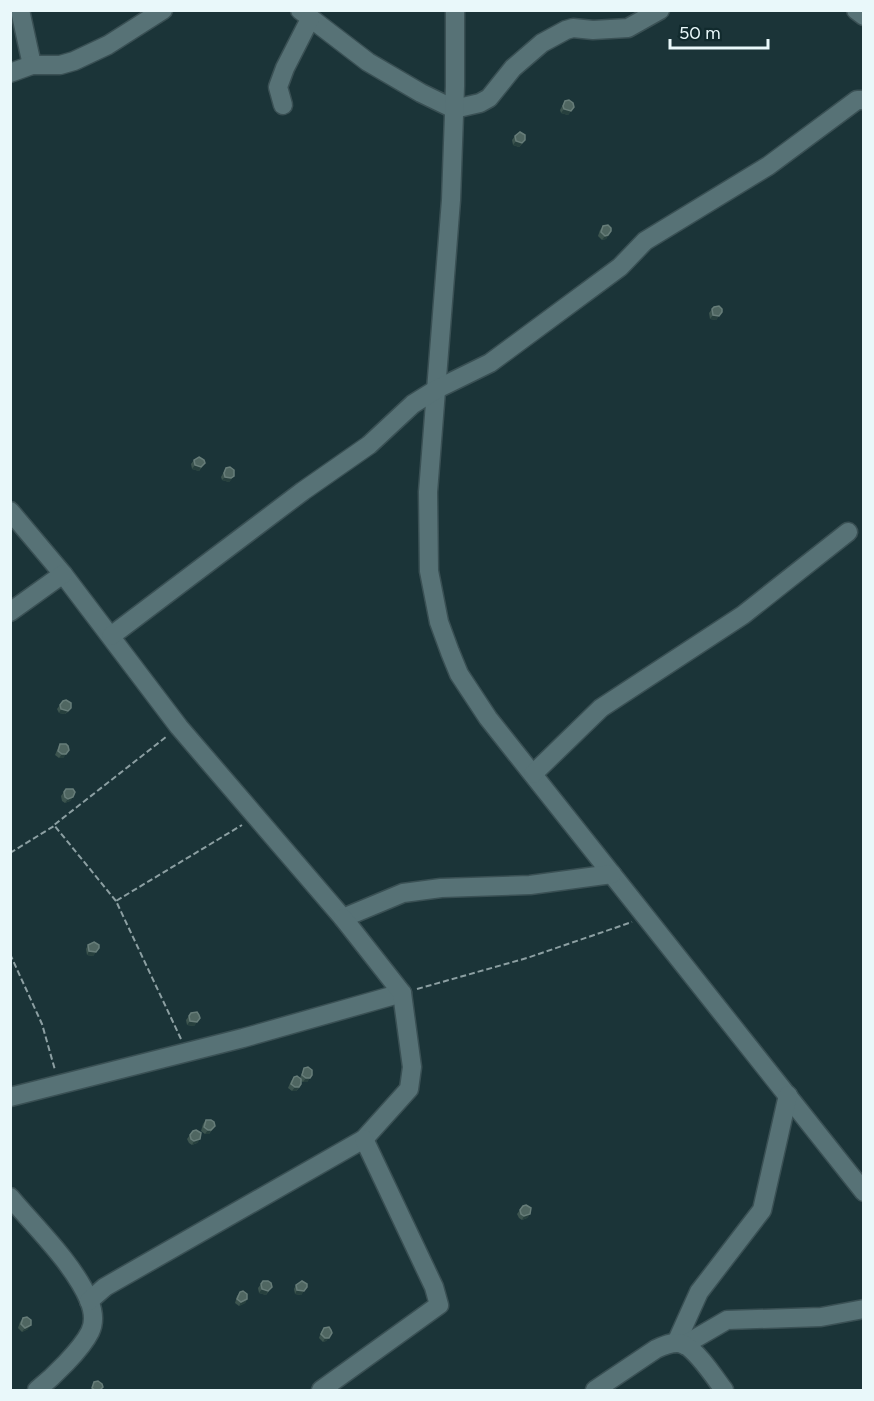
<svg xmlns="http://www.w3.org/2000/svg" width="874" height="1401" font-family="Figtree,sans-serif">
	<rect width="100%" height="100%" fill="#1b3438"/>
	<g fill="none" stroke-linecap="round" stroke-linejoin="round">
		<defs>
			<g id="minor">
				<polyline points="20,10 32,65"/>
				<polyline points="300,10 368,62 421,93 454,109 480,103 489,98 513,68 542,43 566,30 573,28 593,30 628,28 660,10"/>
				<polyline points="455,10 455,86 451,200 428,492 429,571 439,622 450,652 459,674 488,718 864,1192"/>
				<polyline points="856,10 864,16"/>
				<polyline points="10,73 32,65 60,65 74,61 108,45 163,10"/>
				<polyline points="283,105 278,87 285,68 310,19"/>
				<polyline points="10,511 63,574 179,727 343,918 403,893 441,888 530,885 612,874"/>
				<polyline points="10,612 63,574"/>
				<polyline points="111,636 303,491 369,445 413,404 437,389 490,363 620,267 645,241 768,166 857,100 864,100"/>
				<polyline points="533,774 601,708 743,615 848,532"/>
				<polyline points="10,1097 243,1038 402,993"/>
				<path d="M 10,1197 C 36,1228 73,1263 89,1300 C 93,1310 95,1322 90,1332 C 81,1350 53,1377 37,1390"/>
				<polyline points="89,1301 105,1287 364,1139 409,1089 412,1067 402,993 343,918"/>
				<polyline points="676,1343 699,1292 762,1210 788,1095"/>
				<polyline points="684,1345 727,1320 821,1317 864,1309"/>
				<polyline points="321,1390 439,1305 434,1287 364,1139"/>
				<path d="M 595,1390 L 656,1349 C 665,1345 676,1340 685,1345 C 698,1352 715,1378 724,1390"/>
			</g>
		</defs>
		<!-- minor casing -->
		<use href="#minor" stroke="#3a5054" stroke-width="21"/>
		<!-- path -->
		<g stroke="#8c9fa2" stroke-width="2" stroke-dasharray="6 3" stroke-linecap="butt">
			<polyline points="10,853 54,826"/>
			<polyline points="116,901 54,825 166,737"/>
			<polyline points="10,954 42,1024 55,1070"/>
			<polyline points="417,989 527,958 632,922"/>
			<polyline points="181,1039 116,901 242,825"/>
		</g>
		<!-- minor -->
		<use href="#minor" stroke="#577276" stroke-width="18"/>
	</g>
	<!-- wall -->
	<g fill="#3c544f">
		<polygon points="565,101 574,107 568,115 561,113 560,110"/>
		<polygon points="515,136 522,144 519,147 513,145 512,140"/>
		<polygon points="603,226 611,231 606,239 602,240 598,236 600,230"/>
		<polygon points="712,309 722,312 716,320 710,319 709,313"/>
		<polygon points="194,460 205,463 199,471 192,469 191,464"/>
		<polygon points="226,468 234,476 229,482 222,480 221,477"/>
		<polygon points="63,701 68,712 65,714 59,713 57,709"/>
		<polygon points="60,744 69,750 63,758 59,758 55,755 58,748"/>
		<polygon points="66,789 73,797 70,801 65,803 62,801 61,796"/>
		<polygon points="88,945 99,948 93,956 87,955 86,949"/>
		<polygon points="189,1016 197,1022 194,1026 187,1025 186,1020"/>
		<polygon points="304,1068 312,1075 307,1082 303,1082 301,1081 301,1084 299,1088 296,1091 292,1091 288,1088 291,1081 294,1077 300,1078"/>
		<polygon points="206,1120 215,1126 209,1134 205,1134 201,1131 203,1124"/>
		<polygon points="193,1131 200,1139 197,1143 192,1145 189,1143 187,1139"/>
		<polygon points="523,1206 530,1214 527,1218 522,1220 519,1218 517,1214"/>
		<polygon points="261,1284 269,1291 266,1295 259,1293 258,1288"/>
		<polygon points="296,1285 307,1287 301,1295 295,1294 294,1289"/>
		<polygon points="240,1292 247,1299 245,1303 239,1306 235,1303 237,1296"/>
		<polygon points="23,1318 28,1329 22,1332 18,1328 20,1322"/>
		<polygon points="324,1328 332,1333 326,1341 323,1342 319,1338 321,1332"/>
	</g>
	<!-- shaded-wall -->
	<g fill="#27403e">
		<polygon points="564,109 571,111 568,115 561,113"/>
		<polygon points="525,140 519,147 513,145 516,141"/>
		<polygon points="608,235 606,239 602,240 605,236"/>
		<polygon points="713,315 719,316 716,320 710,319"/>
		<polygon points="195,465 201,467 199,471 192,469"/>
		<polygon points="234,476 229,482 222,480 225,477"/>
		<polygon points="71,708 65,714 59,713 61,709"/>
		<polygon points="62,754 66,754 63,758 59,758"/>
		<polygon points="73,797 70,801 65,803 68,799"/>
		<polygon points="89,951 96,952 93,956 87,955"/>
		<polygon points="190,1021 197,1022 194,1026 187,1025"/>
		<polygon points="312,1075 307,1082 303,1082 306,1078"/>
		<polygon points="301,1084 296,1091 292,1091 295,1087"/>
		<polygon points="208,1130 211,1130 209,1134 205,1134"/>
		<polygon points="200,1139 197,1143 192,1145 194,1141"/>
		<polygon points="530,1214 527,1218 522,1220 524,1216"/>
		<polygon points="262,1289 268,1291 266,1295 259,1293"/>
		<polygon points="297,1290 304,1291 301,1295 295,1294"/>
		<polygon points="247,1299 245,1303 239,1306 241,1302"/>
		<polygon points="31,1325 28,1329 22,1332 25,1328"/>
		<polygon points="325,1338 329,1338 326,1341 323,1342"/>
	</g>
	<!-- building -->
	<g fill="#4f6661" stroke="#677d79" stroke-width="1.5">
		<polygon points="569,100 573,103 574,107 571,111 564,109 563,106 565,101"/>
		<polygon points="520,132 525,135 525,140 522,143 516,141 515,136"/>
		<polygon points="608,225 611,228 611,231 608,235 605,236 601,232 603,226"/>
		<polygon points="719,306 722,309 722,312 719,316 713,315 712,309 714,307"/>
		<polygon points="199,457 204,460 205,463 201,467 195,465 194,460"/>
		<polygon points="230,467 234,470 234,476 231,478 225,477 224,473 226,468"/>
		<polygon points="66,700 71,703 71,708 68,711 61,709 60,705 63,701"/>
		<polygon points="60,744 66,744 68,746 69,750 66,754 62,754 58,751"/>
		<polygon points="66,789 73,789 75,792 73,797 68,799 65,797 64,792"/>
		<polygon points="94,942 99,945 99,948 96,952 89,951 88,945"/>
		<polygon points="197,1012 199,1015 200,1018 197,1022 190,1021 189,1016 191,1013"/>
		<polygon points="308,1067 312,1070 312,1075 310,1078 306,1078 302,1075 304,1068"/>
		<polygon points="297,1076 301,1079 301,1084 299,1087 295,1087 291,1084 294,1077"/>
		<polygon points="206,1120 211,1120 214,1122 215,1126 211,1130 208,1130 204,1127"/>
		<polygon points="196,1130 201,1133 200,1139 194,1141 191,1139 190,1135 193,1131"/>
		<polygon points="526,1205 531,1208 530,1214 524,1216 521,1214 520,1210 523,1206"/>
		<polygon points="263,1281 268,1281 271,1283 272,1287 268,1291 262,1289 261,1284"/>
		<polygon points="302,1281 307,1284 307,1287 304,1291 297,1290 296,1285"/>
		<polygon points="243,1291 247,1294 247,1299 241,1302 237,1299 240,1292"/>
		<polygon points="27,1317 31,1320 31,1325 25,1328 21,1324 23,1318"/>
		<polygon points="329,1327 331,1330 332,1333 329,1338 325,1338 321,1334 324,1328"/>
		<polygon points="98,1381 102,1384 103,1387 100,1390 95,1390 92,1388 94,1382"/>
	</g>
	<!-- border -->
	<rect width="874" height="1401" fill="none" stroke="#e9f8fa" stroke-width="24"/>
	<!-- scale -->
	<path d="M670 39v9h98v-9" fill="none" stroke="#e9f8fa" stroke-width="3"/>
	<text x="679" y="39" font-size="18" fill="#e9f8fa" stroke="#112a2d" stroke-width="4.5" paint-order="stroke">50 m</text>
</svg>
